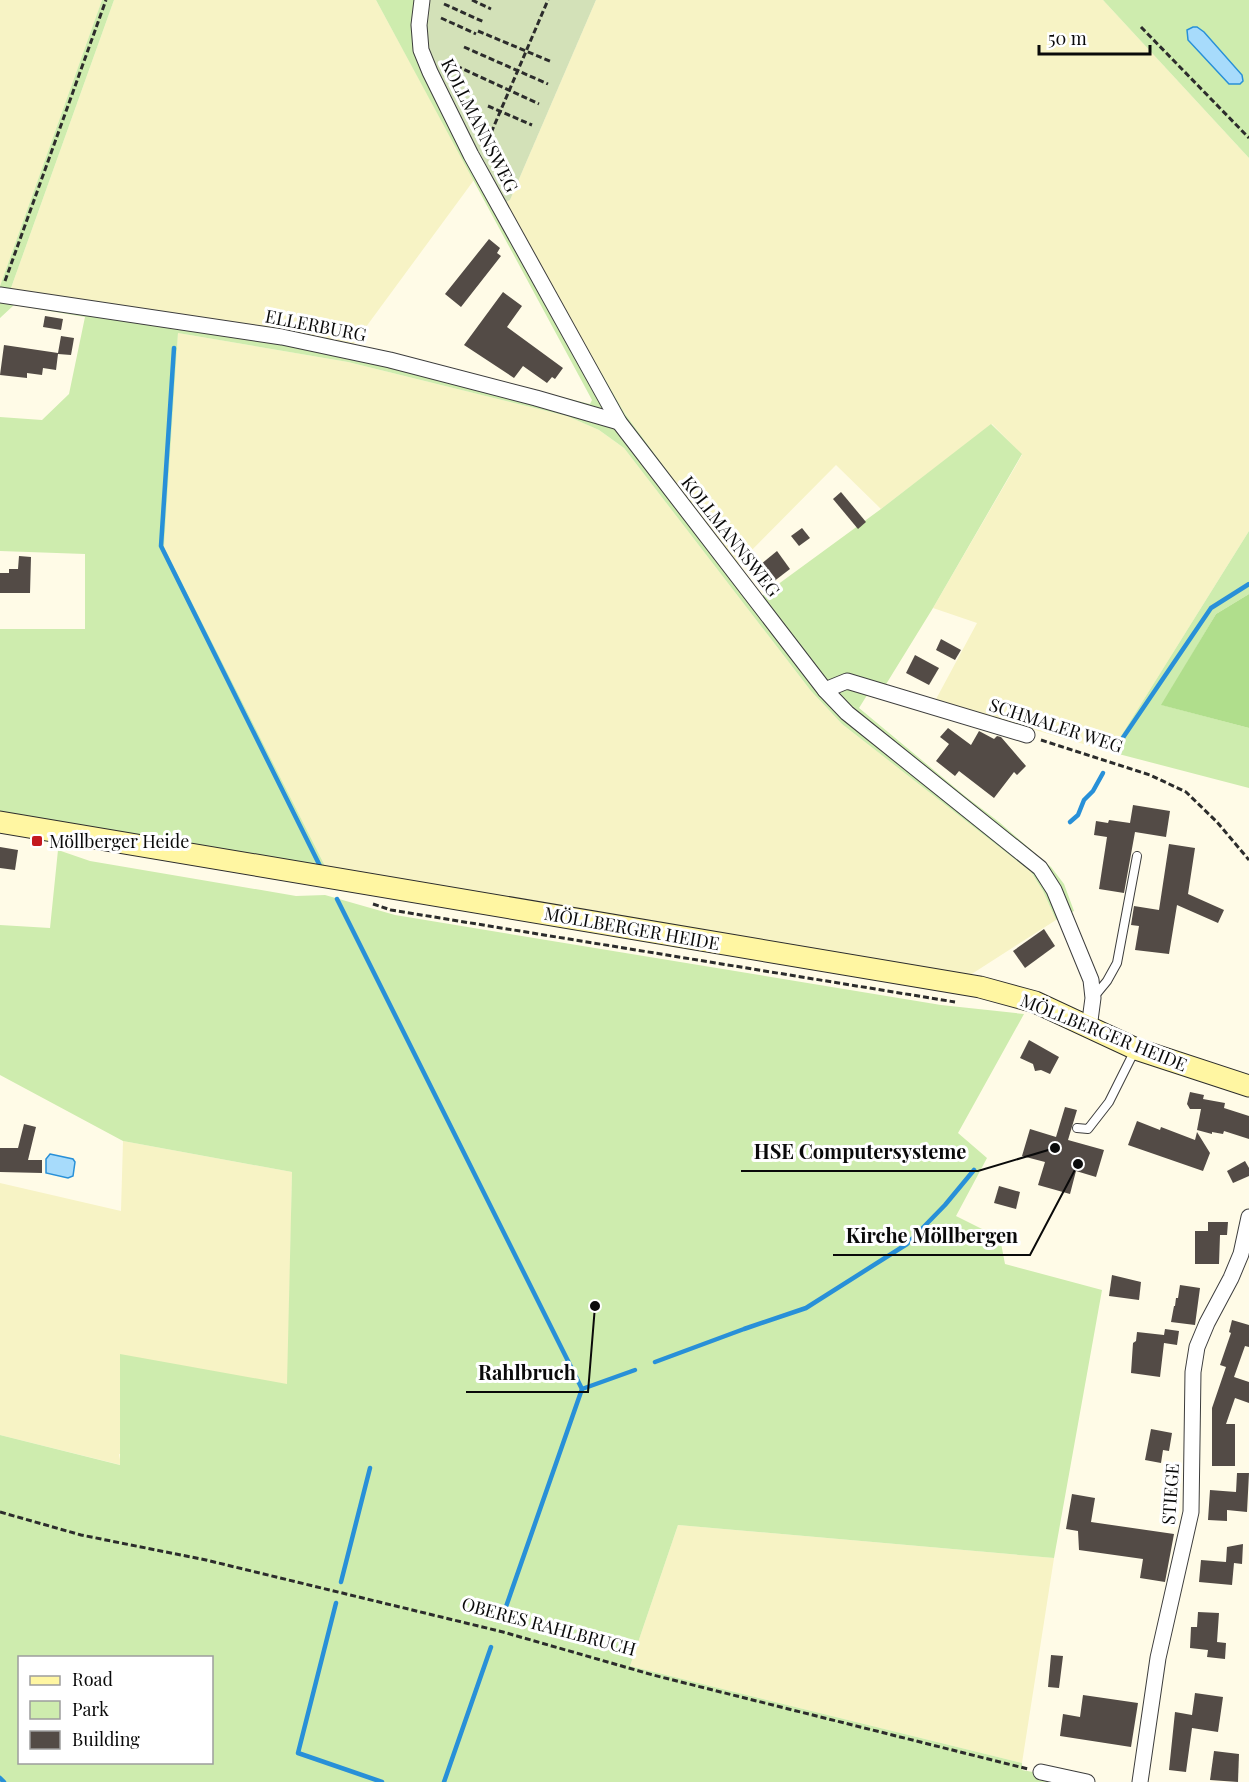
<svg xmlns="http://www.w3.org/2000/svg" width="1249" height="1782" font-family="'Playfair Display',serif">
	<rect width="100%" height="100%" fill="#fffbe7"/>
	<!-- farmland -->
	<g fill="#f7f3c5">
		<polygon points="0,0 102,0 0,286"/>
		<polygon points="114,0 376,0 474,180 352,346 13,292 11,288"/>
		<polygon points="596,0 1103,0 1249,158 1249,531 1111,752 935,701 977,623 933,608 1022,455 992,424 881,509 836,465 737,565 625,414 504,203 510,200"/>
		<polygon points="178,333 348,362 567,416 599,430 624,448 811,691 842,724 1031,872 1043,891 1056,920 967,977 325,866 164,547"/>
		<polygon points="123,1141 292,1172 286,1486 119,1454 121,1465 0,1435 0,1183 121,1211"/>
		<polygon points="678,1525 1054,1558 1022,1763 630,1666"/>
	</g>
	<!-- green -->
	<g fill="#ceecae" fill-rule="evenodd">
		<polygon points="102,0 114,0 11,288 13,292 352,346 590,404 592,400 376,0 430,0 427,18 504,203 625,414 737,565 762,596 881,509 991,424 1022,454 933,608 880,694 869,692 859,708 965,796 999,822 1051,867 1064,884 1074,911 1056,920 1043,891 1031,872 842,724 811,691 624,448 599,430 567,416 348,362 178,333 164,547 325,866 0,811 0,629 85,629 85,554 0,551 0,417 42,420 69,394 85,317 14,305 0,318 0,286"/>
		<polygon points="1103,0 1249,0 1249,158"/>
		<polygon points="1249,531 1249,594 1216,614 1162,705 1249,728 1249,788 1111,752"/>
		<path d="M 58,850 L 90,861 L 296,896 L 325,895 L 395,915 L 941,1005 L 1024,1014 L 958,1133 L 987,1158 L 956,1216 L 1000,1238 L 1005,1264 L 1102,1290 L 1054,1558 L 678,1525 L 630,1666 L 1022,1763 L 1022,1770 L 1087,1782 L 0,1782 L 0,1435 L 120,1465 L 120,1354 L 287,1384 L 292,1172 L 123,1141 L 0,1075 L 0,925 L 50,928 ZM 20,1658 L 212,1658 L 212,1762 L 20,1762 Z"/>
	</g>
	<!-- forest -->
	<polygon fill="#b0de8c" points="1249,594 1249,728 1161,705 1216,614"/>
	<!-- cemetery -->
	<polygon fill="#d3e1b8" points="430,0 596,0 510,200 504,203 432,60 426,39"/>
	<!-- water -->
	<g fill="#a7dbfb" stroke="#2890d8" stroke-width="1.5">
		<polygon points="1193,27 1197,27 1204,32 1242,75 1243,81 1240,84 1229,84 1188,40 1187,30"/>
		<polygon points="50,1154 73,1159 75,1162 73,1176 68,1178 46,1173 46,1159"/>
	</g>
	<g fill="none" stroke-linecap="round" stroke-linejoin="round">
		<!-- stream -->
		<g stroke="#2890d8" stroke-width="4.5">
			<polyline points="174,348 161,546 321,868"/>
			<polyline points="1120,742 1211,608 1249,584"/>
			<polyline points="1070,822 1078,815 1084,800 1093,791 1103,773"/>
			<polyline points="337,899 582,1389 501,1621"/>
			<polyline points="655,1362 744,1329 806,1308 907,1244 945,1205 974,1170"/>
			<polyline points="582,1389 635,1370"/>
			<polyline points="341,1582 370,1468"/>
			<polyline points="336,1603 298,1753 382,1782"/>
			<polyline points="0,1778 4,1782"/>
			<polyline points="444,1782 491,1647"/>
		</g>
	</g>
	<!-- building -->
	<g fill="#534b46">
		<polygon points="489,239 500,248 497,253 501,256 461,307 445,294"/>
		<polygon points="503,292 522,306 507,327 563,368 555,379 552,377 547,383 523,366 514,378 464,345"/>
		<polygon points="45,316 63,319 61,330 43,327"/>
		<polygon points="61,336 74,338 73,344 71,355 58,354 56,370 43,368 42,375 27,373 27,378 0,375 4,345 58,353"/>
		<polygon points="841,492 866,522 858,529 833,499"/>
		<polygon points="802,528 810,538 799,546 791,536"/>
		<polygon points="777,551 790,569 773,582 761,564"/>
		<polygon points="19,556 31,557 30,593 0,593 0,573 9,573 9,569 18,569"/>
		<polygon points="941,639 961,650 955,660 936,650"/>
		<polygon points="915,655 939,668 929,685 906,673"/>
		<polygon points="948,728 971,745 979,731 994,739 997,736 1001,737 1026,766 1017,775 1014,772 994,798 959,771 955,776 936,761 949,744 940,737"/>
		<polygon points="1133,805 1170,811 1166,837 1135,832 1124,893 1099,889 1107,837 1094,835 1096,821 1108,823 1109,820 1130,823"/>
		<polygon points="1169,844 1195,848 1188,894 1224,910 1218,923 1177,905 1169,954 1135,950 1139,926 1131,925 1134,906 1159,910"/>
		<polygon points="0,847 18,850 15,870 0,868"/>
		<polygon points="1044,929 1055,946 1025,968 1013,951"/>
		<polygon points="1029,1040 1059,1057 1050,1074 1041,1070 1035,1071 1033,1064 1020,1058"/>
		<polygon points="1190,1092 1204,1095 1203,1099 1225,1103 1224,1108 1249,1116 1249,1139 1224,1131 1223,1134 1212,1132 1212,1134 1197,1130 1201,1109 1190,1109 1187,1104"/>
		<polygon points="1065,1107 1077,1110 1068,1140 1104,1150 1096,1177 1076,1171 1070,1194 1038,1185 1045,1162 1022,1156 1030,1129 1056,1137"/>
		<polygon points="1137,1121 1160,1130 1161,1127 1195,1140 1197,1132 1210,1153 1203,1171 1128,1145"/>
		<polygon points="24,1124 36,1127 28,1160 42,1160 42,1173 0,1172 0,1148 18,1148"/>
		<polygon points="1245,1161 1249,1168 1249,1176 1233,1183 1227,1171"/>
		<polygon points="999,1186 1020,1192 1016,1209 994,1203"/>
		<polygon points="1208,1222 1228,1222 1227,1235 1220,1235 1219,1264 1195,1264 1195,1231 1208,1231"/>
		<polygon points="1112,1275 1141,1282 1139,1300 1109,1296"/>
		<polygon points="1180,1285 1200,1288 1195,1325 1171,1322 1174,1306 1175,1306 1176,1298 1178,1298"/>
		<polygon points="1232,1320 1249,1325 1249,1347 1245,1346 1234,1377 1249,1382 1249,1403 1235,1398 1226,1424 1235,1424 1235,1466 1212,1466 1212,1408 1226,1367 1220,1365 1231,1333 1229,1332"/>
		<polygon points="1165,1329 1179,1331 1177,1345 1164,1343 1160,1377 1131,1373 1133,1343 1136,1341 1137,1332 1164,1335"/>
		<polygon points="1151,1429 1172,1433 1169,1451 1163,1450 1161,1463 1145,1460"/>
		<polygon points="1237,1473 1249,1473 1247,1512 1227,1510 1227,1521 1208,1520 1210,1490 1236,1492"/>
		<polygon points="1072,1494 1095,1498 1091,1522 1174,1534 1165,1582 1140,1578 1143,1559 1079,1550 1078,1531 1066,1529"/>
		<polygon points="1243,1544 1242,1564 1234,1563 1232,1585 1199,1582 1201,1560 1226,1562 1227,1547"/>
		<polygon points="1198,1612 1219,1613 1217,1642 1226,1643 1225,1659 1207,1657 1208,1650 1190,1648 1191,1627 1197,1627"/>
		<polygon points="1051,1655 1063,1656 1059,1688 1048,1687"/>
		<polygon points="1195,1693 1223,1697 1218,1732 1192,1728 1186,1772 1169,1770 1175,1712 1192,1715"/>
		<polygon points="1083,1695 1138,1703 1131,1747 1060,1736 1063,1714 1080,1717"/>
		<polygon points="1214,1751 1239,1754 1238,1782 1210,1780"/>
	</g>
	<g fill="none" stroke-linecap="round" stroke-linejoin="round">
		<defs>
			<g id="lane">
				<polyline points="1093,998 1107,981 1117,963 1137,856"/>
				<polyline points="1077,1128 1088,1129 1109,1102 1135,1050"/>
			</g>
			<g id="street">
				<polyline points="422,0 419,25 421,50 430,72 471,155 619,422 825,690 847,713 1040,868 1054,890 1091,980 1093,998 1089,1028"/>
				<polyline points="0,295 282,337 390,360 536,398 619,422"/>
				<polyline points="825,690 847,681 1027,735"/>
				<polyline points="1041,1772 1087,1782"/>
				<polyline points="1140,1782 1158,1658 1191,1512 1193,1372 1197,1347 1207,1323 1231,1278 1241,1254 1249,1217"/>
			</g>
			<polyline id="secondary" points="0,822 980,987 1035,1002 1136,1049 1249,1086"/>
		</defs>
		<!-- lane casing -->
		<use href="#lane" stroke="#3d3d3d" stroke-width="10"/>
		<!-- street casing -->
		<use href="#street" stroke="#3d3d3d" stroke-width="17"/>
		<!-- secondary casing -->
		<use href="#secondary" stroke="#2c2c2c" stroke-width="23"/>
		<!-- path -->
		<g stroke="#2c2c2c" stroke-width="3" stroke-dasharray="6 3" stroke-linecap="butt">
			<polyline points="472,0 491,9"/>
			<polyline points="444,4 484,22"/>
			<polyline points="441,18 476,34"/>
			<polyline points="1141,27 1249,138"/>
			<polyline points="478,31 552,62"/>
			<polyline points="464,47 548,84"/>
			<polyline points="448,62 539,104"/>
			<polyline points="488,106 532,125"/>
			<polyline points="483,148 485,147 548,0"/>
			<polyline points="5,281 106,0"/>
			<polyline points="1041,740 1150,775 1186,792 1217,822 1249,860"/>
			<polyline points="373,904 391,910 955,1002"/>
			<polyline points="0,1512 81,1535 206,1560 503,1632 653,1675 1028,1769"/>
		</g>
		<!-- lane -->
		<use href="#lane" stroke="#fff" stroke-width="8"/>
		<!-- street -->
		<use href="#street" stroke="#fff" stroke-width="15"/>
		<!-- secondary -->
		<use href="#secondary" stroke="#fff6a2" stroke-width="21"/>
	</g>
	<!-- markers -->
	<rect fill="#c4181f" stroke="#fff" stroke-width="2" x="31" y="835" width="12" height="12" rx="3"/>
	<g text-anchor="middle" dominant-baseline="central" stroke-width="6" stroke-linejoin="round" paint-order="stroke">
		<!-- street labels -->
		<g font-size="18" fill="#0a0a0a" stroke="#fff">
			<text transform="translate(480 125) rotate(63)">KOLLMANNSWEG</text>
			<text transform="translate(316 325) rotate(11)">ELLERBURG</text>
			<text transform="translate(731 536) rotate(52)">KOLLMANNSWEG</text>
			<text transform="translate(1056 725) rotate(18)">SCHMALER WEG</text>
			<text transform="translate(632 928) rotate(10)">MÖLLBERGER HEIDE</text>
			<text transform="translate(1104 1032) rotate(22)">MÖLLBERGER HEIDE</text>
			<text transform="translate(1170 1494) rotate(-86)">STIEGE</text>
			<text transform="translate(549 1626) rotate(15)">OBERES RAHLBRUCH</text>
		</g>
		<!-- poi labels -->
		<g font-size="18" fill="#0a0a0a" stroke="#fff" text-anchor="start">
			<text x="49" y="841">Möllberger Heide</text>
		</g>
	</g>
	<!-- callouts -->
	<path fill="none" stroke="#0a0a0a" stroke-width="2" d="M1055 1148L978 1171H741M1078 1164L1030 1255H833M595 1306L588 1392H466"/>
	<g fill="#0a0a0a" stroke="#fff" stroke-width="2">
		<circle cx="1055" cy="1148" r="6"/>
		<circle cx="1078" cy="1164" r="6"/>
		<circle cx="595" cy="1306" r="6"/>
	</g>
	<g font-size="20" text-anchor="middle" font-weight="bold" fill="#0a0a0a" stroke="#fff" stroke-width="6" stroke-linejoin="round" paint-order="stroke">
		<text x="860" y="1159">HSE Computersysteme</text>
		<text x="932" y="1243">Kirche Möllbergen</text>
		<text x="527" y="1380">Rahlbruch</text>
	</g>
	<!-- legend -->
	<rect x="18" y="1656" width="195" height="108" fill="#ffffff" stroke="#9d9d9d" stroke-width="1.5"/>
	<rect x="30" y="1676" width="30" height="9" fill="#fff6a2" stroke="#9d9d9d" stroke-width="1.5"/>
	<text x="72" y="1686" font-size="18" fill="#0a0a0a">Road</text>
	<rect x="30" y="1701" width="30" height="18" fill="#ceecae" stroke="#9d9d9d" stroke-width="1.5"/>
	<text x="72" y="1716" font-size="18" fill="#0a0a0a">Park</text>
	<rect x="30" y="1731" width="30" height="18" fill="#534b46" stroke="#9d9d9d" stroke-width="1.5"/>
	<text x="72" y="1746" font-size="18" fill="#0a0a0a">Building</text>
	<!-- scale -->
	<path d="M1039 45v9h111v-9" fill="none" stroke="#0a0a0a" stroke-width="3"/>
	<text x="1048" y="45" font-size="18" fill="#0a0a0a" stroke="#ffffff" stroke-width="4.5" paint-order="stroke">50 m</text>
</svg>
